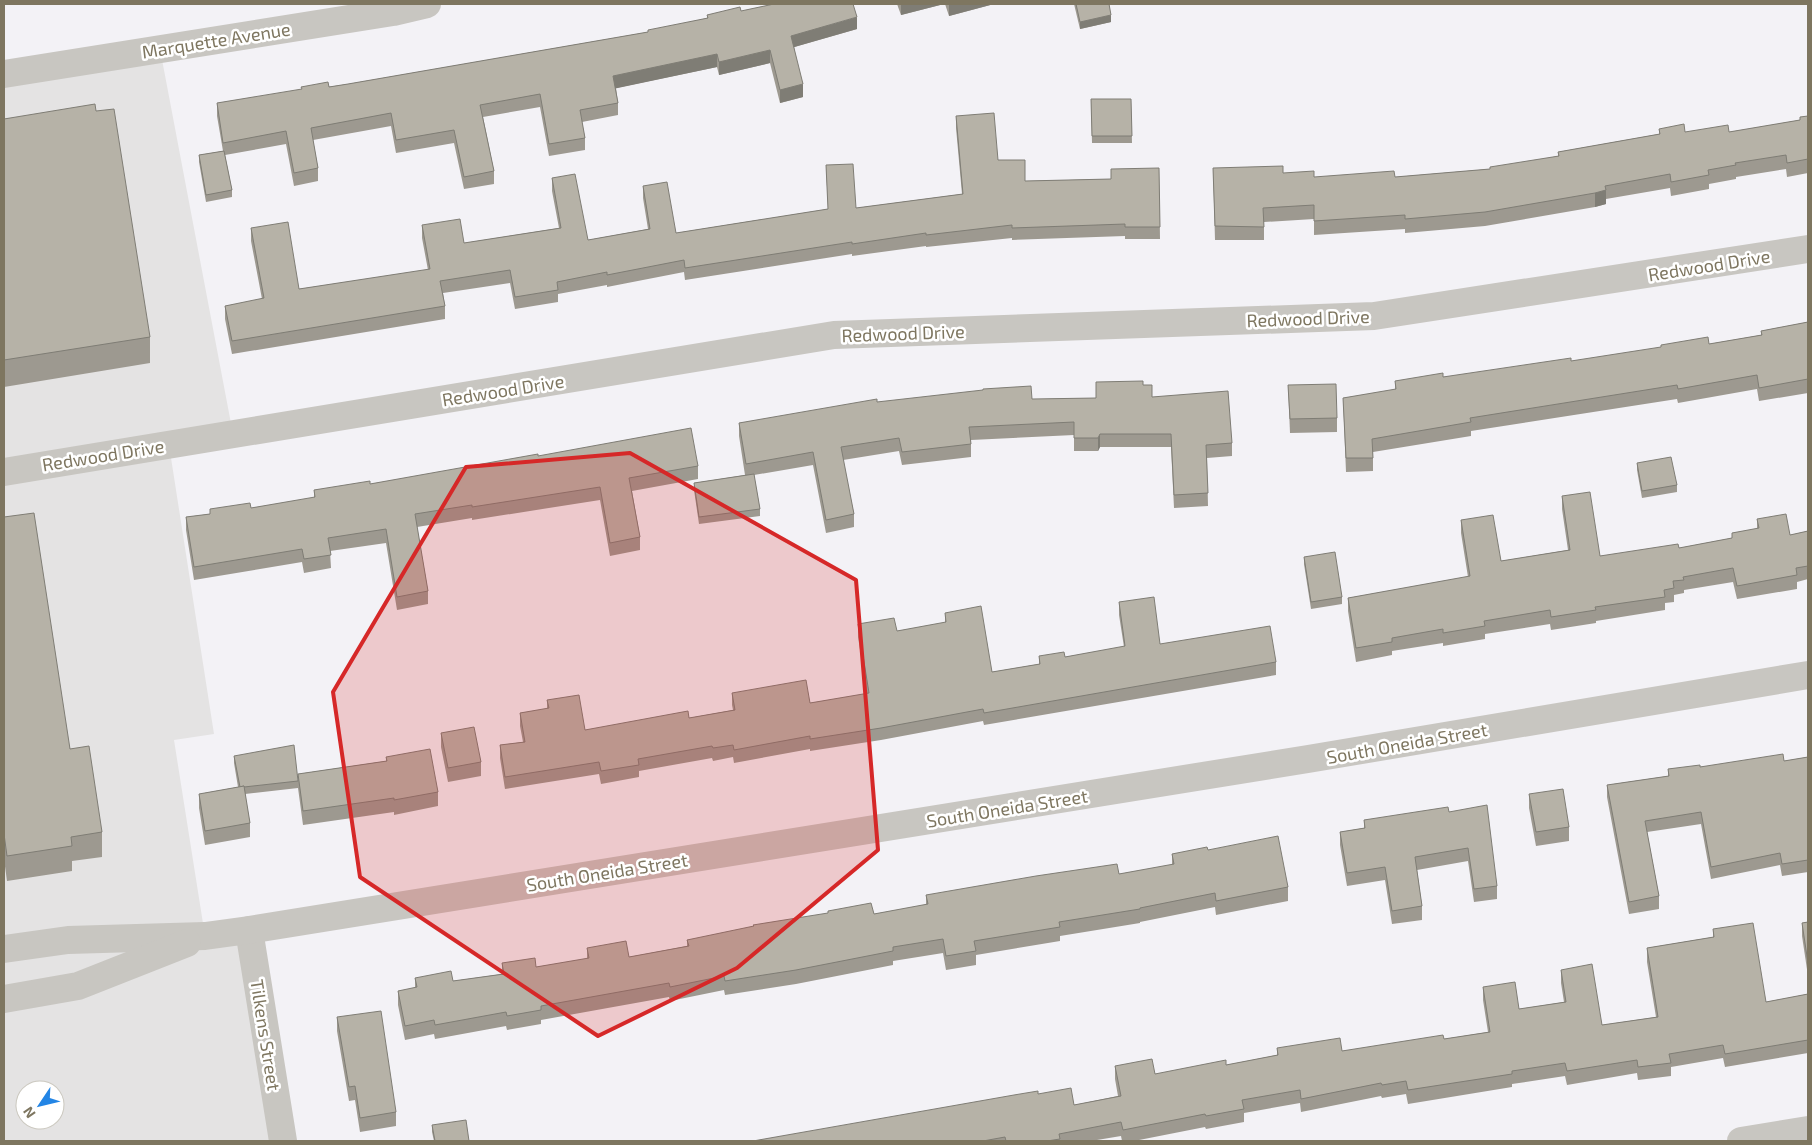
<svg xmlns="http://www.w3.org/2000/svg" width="1812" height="1145" font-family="'Exo 2',sans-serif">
	<rect width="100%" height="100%" fill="#f3f2f6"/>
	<!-- built -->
	<path fill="#e4e3e3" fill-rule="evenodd" d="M 160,49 L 233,434 L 169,445 L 214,734 L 174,740 L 205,936 L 249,930 L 283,1141 L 4,1141 L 4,74 ZM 25,1090 L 55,1090 L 55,1120 L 25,1120 Z"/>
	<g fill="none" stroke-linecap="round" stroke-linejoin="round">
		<!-- minor -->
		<g stroke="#c8c6c1" stroke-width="28">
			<polyline points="4,74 393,12 427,4"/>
			<polyline points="4,472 834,335 1374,316 1808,249"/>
			<polyline points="249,930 283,1141"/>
			<polyline points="4,949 68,940 205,936 249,930 1308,759 1808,675"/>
			<polyline points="4,999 78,986 187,943"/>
			<polyline points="1741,1141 1808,1130"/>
		</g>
	</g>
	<!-- wall -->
	<g fill="#9d9990">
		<polygon points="897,4 944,4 901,15"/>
		<polygon points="945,4 994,4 949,16"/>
		<polygon points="1074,4 1109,4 1111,22 1080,29"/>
		<polygon points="741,11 857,29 794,47 803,97 780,103 770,63 719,75 717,67 616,88 618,103 618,115 582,122 585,138 585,150 549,156 540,107 483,117 494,171 494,184 464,189 454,143 396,153 391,126 313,140 318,168 318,181 294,186 286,144 225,155 232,190 232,197 206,202 199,162 199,155 223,151 217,116 217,103 348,84 648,32 707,18 707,15"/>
		<polygon points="1091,99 1131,99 1132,143 1092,143"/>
		<polygon points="96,111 150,337 150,363 4,387 4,119"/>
		<polygon points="956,116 998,160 1025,181 1111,179 1159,168 1160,239 1125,239 1125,236 1012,240 1012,238 926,247 926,246 852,256 852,254 685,280 684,272 607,287 607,285 558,294 558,302 515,309 510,283 443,293 445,306 445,319 232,354 225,319 225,306 262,299 251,241 251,228 299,289 428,270 422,238 422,225 464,243 559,228 552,191 552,178 588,240 648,229 643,198 643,186 676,233 828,209 826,165 856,208 962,194 956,128"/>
		<polygon points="1808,116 1808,173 1787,177 1786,169 1736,177 1736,179 1709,184 1709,189 1671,196 1670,188 1606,199 1606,204 1595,207 1485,226 1405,233 1405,229 1314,235 1314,219 1264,222 1264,240 1215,240 1213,168 1283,173 1314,177 1395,177 1490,169 1558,156 1558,152 1659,134 1659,129 1685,132 1729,132 1800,120"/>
		<polygon points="1808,322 1808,393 1759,401 1757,389 1678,403 1677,399 1471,431 1471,436 1373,452 1373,471 1346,472 1343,398 1395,390 1395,381 1443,377 1709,344 1761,335 1761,331"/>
		<polygon points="1143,385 1152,397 1232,443 1232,456 1207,458 1208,506 1174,508 1171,447 1100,447 1098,451 1074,451 1074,435 971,440 971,457 902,465 899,451 843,460 854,514 854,527 826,533 813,465 754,475 760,509 760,516 699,524 694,490 694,483 745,475 739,436 739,423 877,402 1096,398"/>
		<polygon points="1288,385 1337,418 1337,432 1290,433"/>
		<polygon points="538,456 698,466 698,479 632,491 640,537 640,550 610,556 600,500 472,520 472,518 417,527 428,591 428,604 397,610 386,543 330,551 331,568 304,573 302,562 194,580 186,530 186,517 210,514 210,509 251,508 314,498 314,490 370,484"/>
		<polygon points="1637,463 1677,485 1677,492 1642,498 1637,470"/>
		<polygon points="1562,496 1600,556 1679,548 1732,538 1732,533 1757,529 1757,519 1790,535 1808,531 1808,579 1797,582 1797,589 1737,599 1733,582 1684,590 1684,593 1674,595 1674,602 1665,603 1665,610 1596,621 1596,623 1551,630 1550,624 1485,634 1485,639 1443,646 1443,643 1392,651 1392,655 1356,662 1348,611 1348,598 1468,577 1461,533 1461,520 1501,561 1568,550 1562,509"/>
		<polygon points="4,517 70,749 102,832 102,857 72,861 72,871 7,881 4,859"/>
		<polygon points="1304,557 1342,597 1342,604 1311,609 1304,564"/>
		<polygon points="1119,602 1160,644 1276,662 1276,675 984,725 983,721 881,740 810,751 810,749 734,763 733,757 713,761 712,758 639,771 639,777 601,784 599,774 505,789 500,758 500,745 523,742 520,726 520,713 547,709 547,700 585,730 689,718 733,710 732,705 732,693 810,703 867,694 858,637 858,624 897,631 945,623 945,613 992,672 1039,664 1039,656 1065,657 1124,647 1119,615"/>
		<polygon points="441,733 481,762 481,776 448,782 441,747"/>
		<polygon points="234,756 298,781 298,774 386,761 386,757 438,792 438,806 394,815 394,812 303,825 298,788 245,794 250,823 250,837 205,845 199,808 199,794 238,787 234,763"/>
		<polygon points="1808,757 1808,872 1782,876 1780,865 1711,879 1701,824 1647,832 1659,896 1659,909 1629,914 1607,797 1607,785 1668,776 1668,769 1784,761"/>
		<polygon points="1529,794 1569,827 1569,841 1536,846 1529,808"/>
		<polygon points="1449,812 1497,886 1497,899 1474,902 1468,861 1417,870 1422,906 1422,920 1392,924 1385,880 1347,886 1340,845 1340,832 1364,828 1364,820"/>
		<polygon points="1208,850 1288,887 1288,901 1216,915 1215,907 1140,922 1140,923 1060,936 1060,941 976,955 976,965 946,970 943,953 893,961 893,965 796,984 725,995 724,990 670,1001 669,997 541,1020 541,1024 507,1030 506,1026 435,1039 434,1034 405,1040 398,1005 398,991 415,988 415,978 453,981 502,974 502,963 536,967 587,959 587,948 629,957 687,946 687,940 874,914 926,905 926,895 1119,874 1172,865 1172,854"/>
		<polygon points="1808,922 1808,976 1802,936 1802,923"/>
		<polygon points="1713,929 1766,1002 1808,994 1808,1053 1725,1067 1723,1058 1671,1067 1671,1076 1638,1080 1637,1073 1567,1085 1565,1076 1512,1084 1512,1087 1408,1104 1406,1094 1382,1098 1381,1096 1301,1112 1300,1103 1244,1113 1244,1122 1206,1129 1205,1127 1134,1141 1122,1141 1121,1136 1091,1141 753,1141 1038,1094 1074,1105 1118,1096 1115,1079 1115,1066 1155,1074 1226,1065 1277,1055 1277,1048 1342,1051 1444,1039 1488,1032 1483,1000 1483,987 1519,1009 1564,1002 1561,983 1561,970 1602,1025 1656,1017 1647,962 1647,948 1713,937"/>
		<polygon points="337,1017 396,1112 396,1126 360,1132 355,1100 349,1101 337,1031"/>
		<polygon points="432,1125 469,1141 434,1141 432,1132"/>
	</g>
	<!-- shaded-wall -->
	<g fill="#7f7d75">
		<polygon points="901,4 944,4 901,15"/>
		<polygon points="949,4 994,4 949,16"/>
		<polygon points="1111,15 1111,22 1080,29 1080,22"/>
		<polygon points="857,17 857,29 791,48 791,36"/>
		<polygon points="770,50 770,63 719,75 719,62"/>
		<polygon points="717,54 717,67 613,89 613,76"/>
		<polygon points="803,84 803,97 780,103 780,90"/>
		<polygon points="1606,190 1606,204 1595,207 1595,193"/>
		<polygon points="1100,434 1100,447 1098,451 1098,438"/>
	</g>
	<!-- building -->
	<g fill="#b6b2a7" stroke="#7f7d75">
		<polygon points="774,4 853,4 857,17 791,36 803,84 780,90 770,50 719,62 717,54 613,76 618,103 580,110 585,138 549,144 540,94 480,105 494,171 464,177 454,130 396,140 391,113 311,128 318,168 294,173 286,131 223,143 217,103 302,89 301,87 328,82 329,87 348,84 648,32 648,30 708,18 707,15 740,7 741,11"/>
		<polygon points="1076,4 1109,4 1111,15 1080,22"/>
		<polygon points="1091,99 1131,99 1132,136 1092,136"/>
		<polygon points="95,104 96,111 114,109 150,337 4,360 4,119"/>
		<polygon points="994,113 998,160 1025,160 1025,181 1111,179 1111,169 1159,168 1160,227 1125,227 1125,224 1012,228 1012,225 926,235 926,233 852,244 852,242 685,268 684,260 607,275 607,272 557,282 558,290 515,297 510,270 440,281 445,306 232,341 225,306 264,298 251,228 288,222 299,289 430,269 422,225 460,219 464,243 561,228 552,178 575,174 588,240 650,229 643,186 667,182 676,233 828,209 826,165 853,164 856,208 963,194 956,116"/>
		<polygon points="1808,116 1808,159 1787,163 1786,155 1735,163 1736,165 1708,170 1709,175 1671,182 1670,174 1605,186 1606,190 1595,193 1485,212 1405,219 1405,215 1314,221 1314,205 1263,208 1264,227 1215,226 1213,168 1283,166 1283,173 1314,171 1314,177 1394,171 1395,177 1490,169 1490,167 1559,156 1558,152 1660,134 1659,129 1684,124 1685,132 1728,125 1729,132 1800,120 1800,117"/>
		<polygon points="224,151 232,190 206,195 199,155"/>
		<polygon points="1808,322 1808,379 1759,388 1757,375 1678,389 1677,385 1470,418 1471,422 1372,439 1373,458 1346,458 1343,398 1396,389 1395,381 1443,373 1443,377 1571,358 1571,361 1661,347 1661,345 1708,337 1709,344 1762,335 1761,331"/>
		<polygon points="1143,381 1143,385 1152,385 1152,397 1228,391 1232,443 1206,445 1208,493 1174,495 1171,434 1100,434 1098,438 1074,438 1074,422 969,427 971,444 902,452 899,438 841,447 854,514 826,520 813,452 746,464 739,423 877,399 877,402 983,390 983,389 1031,386 1032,399 1096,398 1096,382"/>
		<polygon points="1336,384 1337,418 1290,419 1288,385"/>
		<polygon points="691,428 698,466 629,478 640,537 610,543 600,487 472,507 472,505 415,514 428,591 397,597 386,529 328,538 331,555 304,559 302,549 194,567 186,517 210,514 210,509 250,503 251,508 315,497 314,490 370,481 370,484 538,454 538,456"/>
		<polygon points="1671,457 1677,485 1642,491 1637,463"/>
		<polygon points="754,474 760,509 699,517 694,483"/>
		<polygon points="1590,492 1600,556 1678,544 1679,548 1732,538 1732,533 1759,528 1757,519 1786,514 1790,535 1808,531 1808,566 1796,568 1797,575 1737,586 1733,568 1683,577 1684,580 1673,581 1674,588 1664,590 1665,597 1595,607 1596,610 1551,617 1550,610 1484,621 1485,626 1443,633 1443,629 1392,638 1392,642 1356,648 1348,598 1470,576 1461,520 1493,515 1501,561 1570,550 1562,496"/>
		<polygon points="34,513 70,749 89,746 102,832 71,837 72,846 7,856 4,834 4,517"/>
		<polygon points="1335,552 1342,597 1311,602 1304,557"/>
		<polygon points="1154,597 1160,644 1270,626 1276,662 984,713 983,709 881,728 810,739 810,736 734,750 733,745 713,748 712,746 638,759 639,765 601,771 599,762 505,777 500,745 525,742 520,713 549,708 547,700 579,695 585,730 688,711 689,718 735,710 732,693 806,680 810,703 869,693 858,624 894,618 897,631 946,622 945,613 981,606 992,672 1040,664 1039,656 1064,652 1065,657 1125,646 1119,602"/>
		<polygon points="474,727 481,762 448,768 441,733"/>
		<polygon points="294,745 298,781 244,787 244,786 240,787 234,756"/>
		<polygon points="430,749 438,792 394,800 394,798 303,811 298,774 387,761 386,757"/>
		<polygon points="1783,754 1784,761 1808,757 1808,860 1782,864 1780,853 1711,867 1701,812 1645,821 1659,896 1629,902 1607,785 1669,776 1668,769 1700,765 1700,767"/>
		<polygon points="244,786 250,823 205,831 199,794"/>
		<polygon points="1563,789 1569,827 1536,832 1529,794"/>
		<polygon points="1487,805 1497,886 1474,889 1468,848 1415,857 1422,906 1392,911 1385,867 1347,873 1340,832 1365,828 1364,820 1448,807 1449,812"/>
		<polygon points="1278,836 1288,887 1216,901 1215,893 1140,908 1140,909 1059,922 1060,927 974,941 976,951 946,956 943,939 893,947 893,951 796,970 725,981 724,976 670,987 669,983 541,1006 541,1010 507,1016 506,1012 435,1025 434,1020 405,1026 398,991 417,987 415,978 451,971 453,981 504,974 502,963 535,958 536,967 589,958 587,948 626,941 629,957 689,946 687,940 754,926 753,925 828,913 828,911 871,903 874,914 928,904 926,895 1036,876 1117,864 1119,874 1174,864 1172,854 1207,847 1208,850"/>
		<polygon points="1808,922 1808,963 1802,923"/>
		<polygon points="1753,923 1766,1002 1808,994 1808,1040 1725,1054 1723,1045 1669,1054 1671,1063 1638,1067 1637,1060 1567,1071 1565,1063 1512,1071 1512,1074 1408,1090 1406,1081 1382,1085 1381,1083 1301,1099 1300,1090 1242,1100 1244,1109 1206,1116 1205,1114 1123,1130 1121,1122 1059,1134 1060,1139 1047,1141 1006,1141 1005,1137 983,1141 753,1141 1014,1095 1038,1091 1038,1094 1071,1088 1074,1105 1121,1096 1115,1066 1152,1059 1155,1074 1226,1060 1226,1065 1278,1055 1277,1048 1340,1038 1342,1051 1443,1035 1444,1039 1490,1032 1483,987 1515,982 1519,1009 1566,1002 1561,970 1592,964 1602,1025 1658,1017 1647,948 1714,937 1713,929"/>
		<polygon points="381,1011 396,1112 360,1118 355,1086 349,1087 337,1017"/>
		<polygon points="466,1120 469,1141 435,1141 432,1125"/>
	</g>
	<!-- marked area -->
	<path fill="#d62828" fill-opacity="0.2" stroke="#d62828" stroke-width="4" stroke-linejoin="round" d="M 630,453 L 856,580 L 878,850 L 737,968 L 598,1036 L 360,877 L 333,692 L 466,467 Z"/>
	<g text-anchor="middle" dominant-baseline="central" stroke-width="5" stroke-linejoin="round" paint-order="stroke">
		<!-- street labels -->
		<g font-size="18" fill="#7e7660" stroke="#fff">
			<text transform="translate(216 40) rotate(-9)">Marquette Avenue</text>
			<text transform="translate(1709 265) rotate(-9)">Redwood Drive</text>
			<text transform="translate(1308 318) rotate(-2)">Redwood Drive</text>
			<text transform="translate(903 333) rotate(-2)">Redwood Drive</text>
			<text transform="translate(503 390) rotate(-9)">Redwood Drive</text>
			<text transform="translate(103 455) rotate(-9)">Redwood Drive</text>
			<text transform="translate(1407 743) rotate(-10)">South Oneida Street</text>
			<text transform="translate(1007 808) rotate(-9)">South Oneida Street</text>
			<text transform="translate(607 872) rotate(-9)">South Oneida Street</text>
			<text transform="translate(266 1035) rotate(81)">Tilkens Street</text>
		</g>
	</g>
	<!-- border -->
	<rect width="1812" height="1145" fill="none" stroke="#7e7660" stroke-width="10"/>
	<!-- north arrow -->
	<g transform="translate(40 1105) rotate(235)"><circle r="24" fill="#ffffff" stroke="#cbc8bf"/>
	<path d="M0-4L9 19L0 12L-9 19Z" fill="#2385e5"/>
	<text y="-8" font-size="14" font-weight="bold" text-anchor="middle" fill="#7e7660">N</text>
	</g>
</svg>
